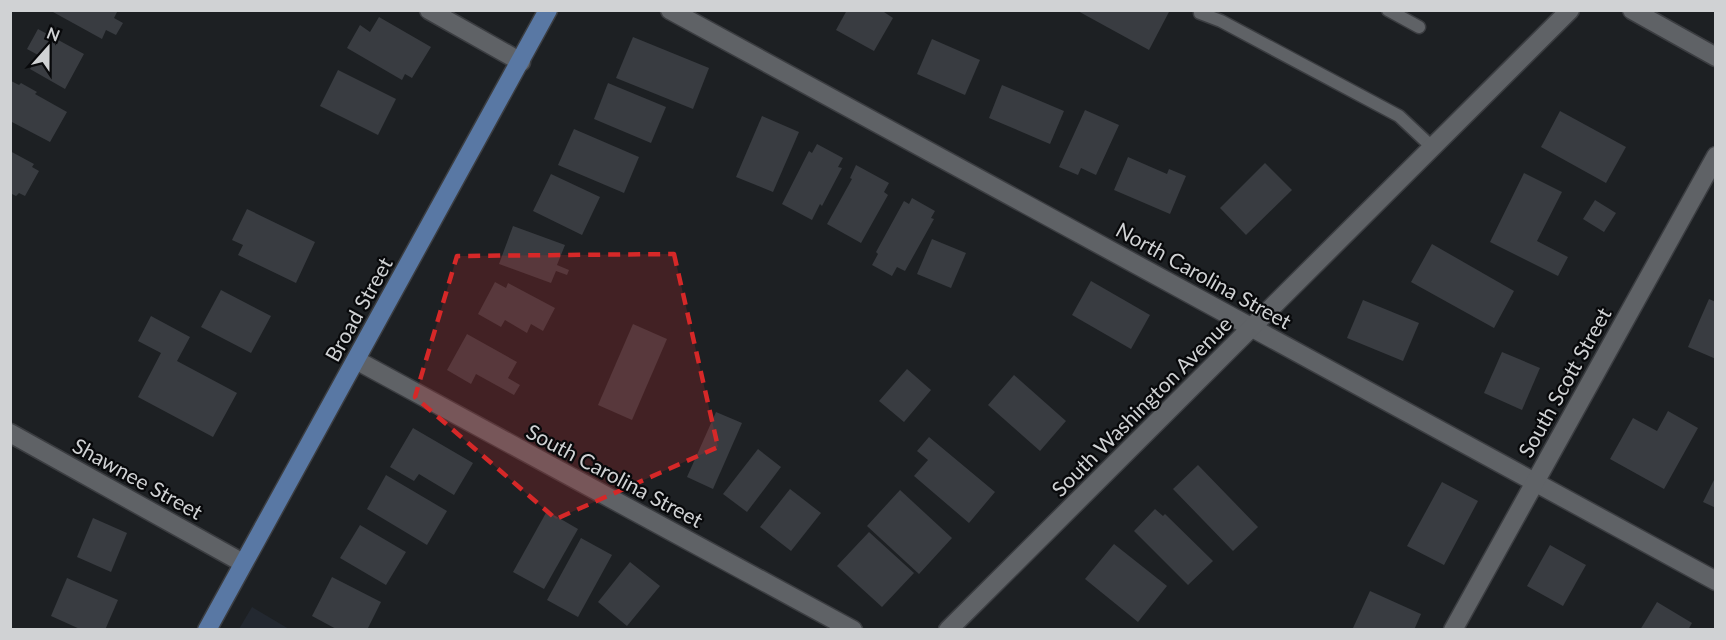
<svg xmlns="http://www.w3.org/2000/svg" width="1726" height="640" font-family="Lato,sans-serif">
	<rect width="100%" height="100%" fill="#1d2023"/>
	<!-- built -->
	<polygon fill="#232830" points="252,607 289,629 239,629"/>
	<!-- building -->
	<g fill="#393c41">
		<polygon points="54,10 118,10 114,18 123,23 116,35 106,30 102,39 53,12"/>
		<polygon points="847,10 881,10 893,18 874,51 836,30"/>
		<polygon points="1076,10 1170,10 1149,50"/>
		<polygon points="379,17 431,47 412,78 405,74 402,80 347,48 360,25 370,32"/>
		<polygon points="38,29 84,54 65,89 30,69 38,55 27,49"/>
		<polygon points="633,37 709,68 693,109 616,78"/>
		<polygon points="932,39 980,60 965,95 917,74"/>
		<polygon points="338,70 396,99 378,135 320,106"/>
		<polygon points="11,81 19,85 21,83 37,92 35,94 67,112 50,142 10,121"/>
		<polygon points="608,83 666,107 651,143 594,119"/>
		<polygon points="1002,85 1064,111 1050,144 989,118"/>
		<polygon points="1085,110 1119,125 1096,175 1081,168 1078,175 1059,167"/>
		<polygon points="1560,111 1626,147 1606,183 1541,147"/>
		<polygon points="762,116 799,132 773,192 736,177"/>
		<polygon points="574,129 639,157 624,193 558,165"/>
		<polygon points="817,144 843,158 838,167 842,168 822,206 820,204 812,220 782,204 809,151 812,153"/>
		<polygon points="10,151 34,164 32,167 39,171 25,196 19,193 16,196 10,193"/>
		<polygon points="1128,157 1167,174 1169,169 1186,176 1170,214 1114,190"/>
		<polygon points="1265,163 1292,190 1246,235 1220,208"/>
		<polygon points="856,165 889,183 884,192 888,195 861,243 827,224 852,179 850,178"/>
		<polygon points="1524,173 1562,192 1537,241 1568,257 1558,276 1490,242"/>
		<polygon points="551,174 600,197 582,235 533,211"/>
		<polygon points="912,198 935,211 931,218 934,219 905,271 897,267 892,276 872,265 878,254 876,252 904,201 909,204"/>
		<polygon points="1595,200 1616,213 1604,232 1583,219"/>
		<polygon points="247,209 315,242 296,283 238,255 243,245 232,240"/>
		<polygon points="513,226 565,245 557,265 569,270 567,275 556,271 551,283 499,264"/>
		<polygon points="932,239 966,253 951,288 917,274"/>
		<polygon points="1432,244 1514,291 1494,328 1411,282"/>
		<polygon points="1091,281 1150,315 1131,349 1072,315"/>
		<polygon points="495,282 506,288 508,283 555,308 543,331 531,324 527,333 505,320 501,327 478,314"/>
		<polygon points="221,290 271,316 251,353 201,327"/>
		<polygon points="1709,299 1716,302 1716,359 1688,347"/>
		<polygon points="1363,300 1419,323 1403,361 1347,338"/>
		<polygon points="151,316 190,337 177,361 237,393 213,437 138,397 161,353 138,341"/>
		<polygon points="633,324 667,339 632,420 598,405"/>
		<polygon points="467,334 517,362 508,378 520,385 514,395 476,374 471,384 447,370"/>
		<polygon points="1502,352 1540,368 1522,410 1484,393"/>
		<polygon points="907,369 931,390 904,422 879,401"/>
		<polygon points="1014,375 1066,421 1040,451 988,405"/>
		<polygon points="1668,411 1698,428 1664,489 1610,459 1633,418 1657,431"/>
		<polygon points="716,412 742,423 713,489 687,477"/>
		<polygon points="413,428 473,463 454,495 419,474 414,481 390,467"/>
		<polygon points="929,437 995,492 969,523 914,476 928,460 917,451"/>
		<polygon points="758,449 781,467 747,512 723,494"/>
		<polygon points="1198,465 1258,527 1233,551 1173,489"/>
		<polygon points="386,475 447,511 427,545 367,509"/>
		<polygon points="1716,476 1716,508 1703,502"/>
		<polygon points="1442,482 1478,501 1444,565 1407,546"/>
		<polygon points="790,489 821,513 791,551 760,527"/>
		<polygon points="900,490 952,538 919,574 867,526"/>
		<polygon points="1155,509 1163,516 1165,514 1213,561 1188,585 1134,531"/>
		<polygon points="547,511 578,529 544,589 513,572"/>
		<polygon points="93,518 127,533 111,572 77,557"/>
		<polygon points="360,525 406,552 386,585 340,558"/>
		<polygon points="869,532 914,573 882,607 837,566"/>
		<polygon points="581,538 612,555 578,617 547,600"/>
		<polygon points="1114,544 1167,586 1138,622 1085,579"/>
		<polygon points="1550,545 1586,565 1563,606 1527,586"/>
		<polygon points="630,562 660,586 627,626 598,602"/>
		<polygon points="332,577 381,602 367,630 338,630 312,616"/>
		<polygon points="67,578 118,600 105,630 82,630 51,616"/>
		<polygon points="1370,591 1421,614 1414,630 1357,630 1353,628"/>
		<polygon points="1657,602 1692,623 1688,630 1640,630"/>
	</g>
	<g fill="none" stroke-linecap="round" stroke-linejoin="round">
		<defs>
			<g id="service">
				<polyline points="1200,10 1200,13 1221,21 1399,116 1433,148"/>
				<polyline points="1388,10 1419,27"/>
			</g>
			<g id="minor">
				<polyline points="429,10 521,62"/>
				<polyline points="670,10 1716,581"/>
				<polyline points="356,360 853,630"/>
				<polyline points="10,433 243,563"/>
				<polyline points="948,630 1570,10"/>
				<polyline points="1453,630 1716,156"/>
			</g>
			<polyline id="tertiary" points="1632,10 1716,57"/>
			<polyline id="primary" points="207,630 548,10"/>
		</defs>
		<!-- service casing -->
		<use href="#service" stroke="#3b3d41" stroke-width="15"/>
		<!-- minor casing -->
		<use href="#minor" stroke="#3b3d41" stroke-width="21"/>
		<!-- tertiary casing -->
		<use href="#tertiary" stroke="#3b3d41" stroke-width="21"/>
		<!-- primary casing -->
		<use href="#primary" stroke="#3b3d41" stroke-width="21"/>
		<!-- service -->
		<use href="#service" stroke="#5f6266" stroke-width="12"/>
		<!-- minor -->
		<use href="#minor" stroke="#5f6266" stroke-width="18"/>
		<!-- tertiary -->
		<use href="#tertiary" stroke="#5f6266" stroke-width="18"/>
		<!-- primary -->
		<use href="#primary" stroke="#5978a4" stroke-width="18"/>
	</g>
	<!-- marked area -->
	<path fill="#d62828" fill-opacity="0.2" stroke="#d62828" stroke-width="4.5" stroke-dasharray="12 8" stroke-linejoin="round" d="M 674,254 L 718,447 L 556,519 L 415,397 L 457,256 Z"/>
	<g text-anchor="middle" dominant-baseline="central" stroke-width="4.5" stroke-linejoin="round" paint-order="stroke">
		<!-- street labels -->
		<g font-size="21" fill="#d0d2d4" stroke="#08090b">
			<text transform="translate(1204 275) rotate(29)">North Carolina Street</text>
			<text transform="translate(358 309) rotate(-61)">Broad Street</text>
			<text transform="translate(1564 382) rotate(-61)">South Scott Street</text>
			<text transform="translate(1141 406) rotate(-45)">South Washington Avenue</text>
			<text transform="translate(615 475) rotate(28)">South Carolina Street</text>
			<text transform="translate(138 478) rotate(29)">Shawnee Street</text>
		</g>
	</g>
	<!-- border -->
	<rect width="1726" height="640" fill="none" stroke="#d0d2d4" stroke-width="24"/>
	<!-- north arrow -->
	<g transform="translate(48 48) rotate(21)" stroke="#08090b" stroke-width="4.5" paint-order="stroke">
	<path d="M0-4.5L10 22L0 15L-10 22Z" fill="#d0d2d4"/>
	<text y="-9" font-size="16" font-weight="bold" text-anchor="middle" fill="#d0d2d4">N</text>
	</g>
</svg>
